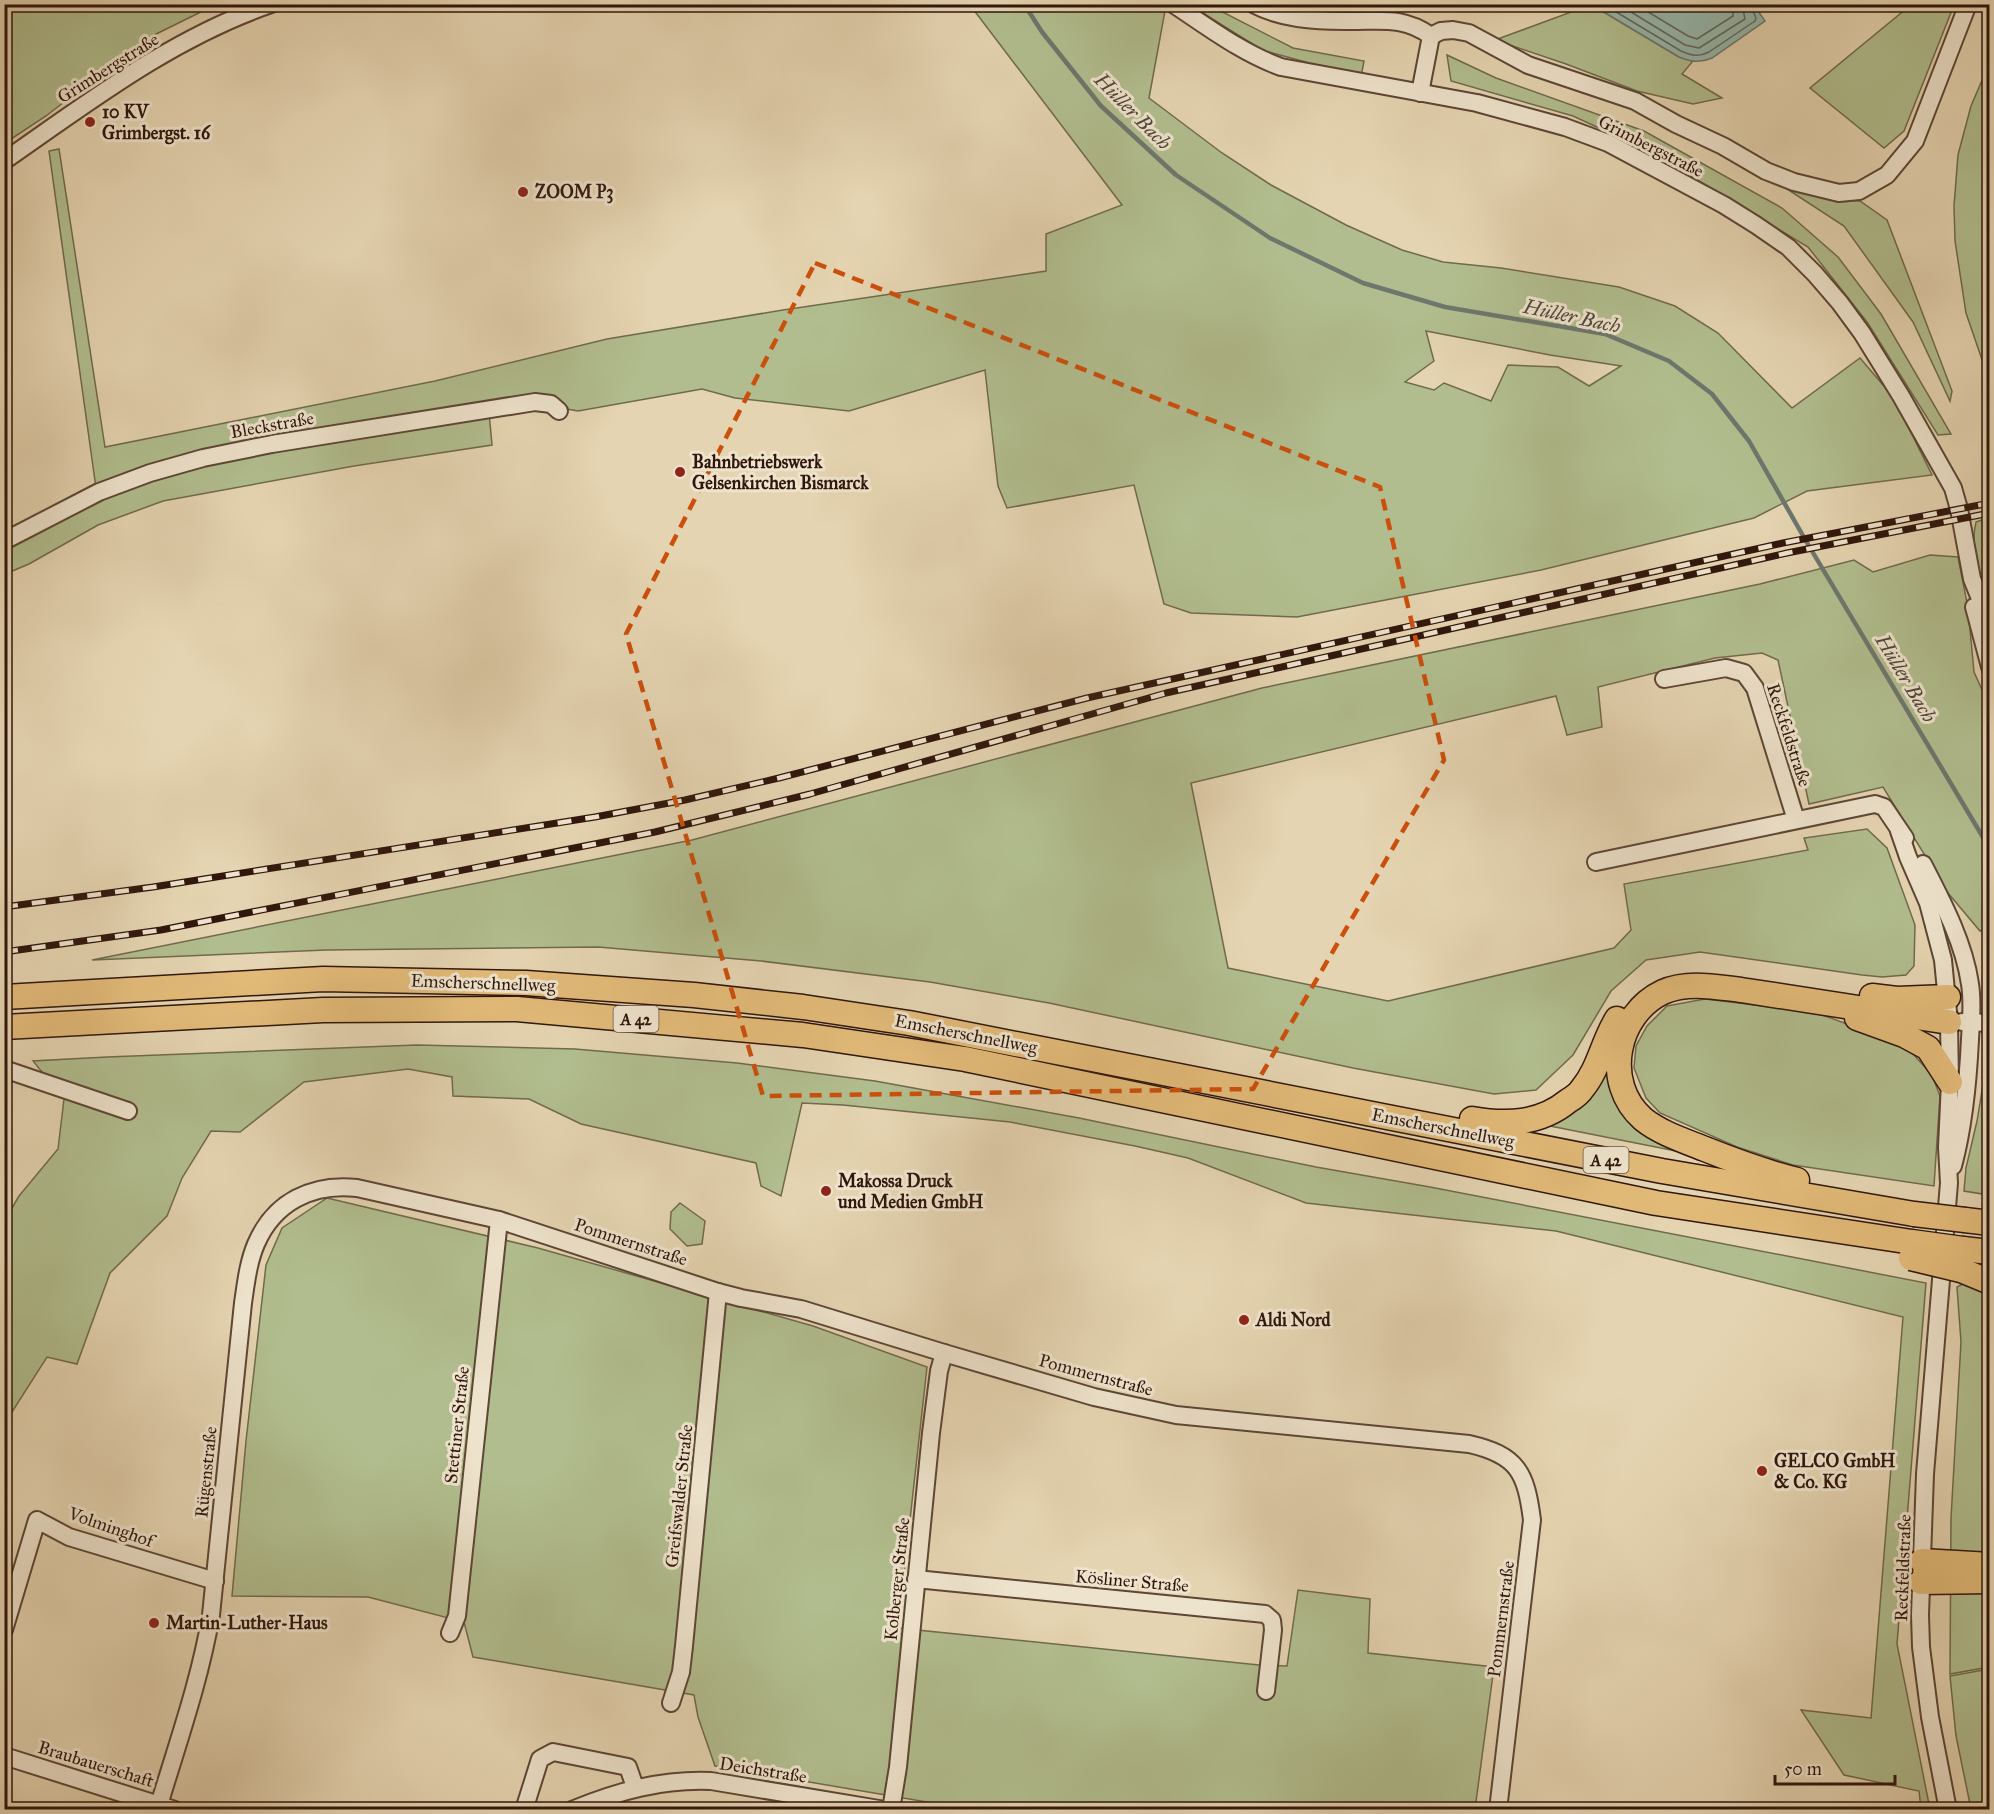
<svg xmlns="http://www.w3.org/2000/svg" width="1994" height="1814" font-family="'IM FELL Great Primer',serif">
	<rect width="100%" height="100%" fill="#e5d4b1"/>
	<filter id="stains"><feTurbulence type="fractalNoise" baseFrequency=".00333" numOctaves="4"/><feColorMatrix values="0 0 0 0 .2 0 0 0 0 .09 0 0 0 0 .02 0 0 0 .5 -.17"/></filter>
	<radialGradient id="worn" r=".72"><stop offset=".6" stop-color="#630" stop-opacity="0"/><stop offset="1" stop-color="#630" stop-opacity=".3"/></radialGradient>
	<!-- green -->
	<g fill="#b1bd8e" stroke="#706a4d" stroke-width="1.5" fill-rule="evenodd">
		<polygon points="5,4 215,4 215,5 144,40 46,116 5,143"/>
		<polygon points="1912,4 1954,5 1904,131 1884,148 1810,88"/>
		<path d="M 970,5 L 1155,5 L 1165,11 L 1149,98 L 1222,153 L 1271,185 L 1346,225 L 1402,250 L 1443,262 L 1501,268 L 1619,287 L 1675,306 L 1718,333 L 1792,408 L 1860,358 L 1894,398 L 1932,475 L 1807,491 L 1754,518 L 1541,570 L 1297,617 L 1191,613 L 1164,604 L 1134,485 L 1007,508 L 998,486 L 985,370 L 849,411 L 735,398 L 702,389 L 578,411 L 550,406 L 489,412 L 492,445 L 354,466 L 163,501 L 98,525 L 29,564 L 5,574 L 5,544 L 96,488 L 49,151 L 59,149 L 105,447 L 435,381 L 607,339 L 783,310 L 1046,271 L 1046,234 L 1122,205 ZM 1426,331 L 1550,355 L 1621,366 L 1589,386 L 1558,367 L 1508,365 L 1491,401 L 1444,383 L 1434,390 L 1405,382 L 1434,361 Z"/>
		<polygon points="1190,5 1209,5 1293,48 1364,61 1361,77 1262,50"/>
		<polygon points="1575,5 1592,5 1679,57 1693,61 1682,74 1722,98 1693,104 1637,91 1566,64 1495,40 1574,11"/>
		<polygon points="1447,55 1496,78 1644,131 1782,208 1838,257 1881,314 1951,434 1938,435 1867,322 1808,247 1653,153 1573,116 1451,81"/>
		<polygon points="1989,64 1989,380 1966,313 1955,241 1954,206 1958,155 1971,106"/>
		<polygon points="1781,185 1826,198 1860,201 1887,220 1952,391 1950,401 1913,322 1844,226"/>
		<path d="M 1987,518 L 1989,522 L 1989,608 C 1982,581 1969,550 1976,522 Z"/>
		<polygon points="1930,555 1958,557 1968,608 1974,672 1989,705 1990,927 1980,931 1948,893 1883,787 1809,804 1778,660 1762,653 1715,658 1598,687 1602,727 1567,735 1556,696 1191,783 1228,968 1388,1001 1614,948 1631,930 1624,884 1808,850 1804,838 1867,829 1887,848 1915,925 1914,966 1906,975 1882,977 1862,975 1700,952 1646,960 1611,991 1573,1055 1536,1090 1494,1094 1353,1068 1049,1003 930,982 761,961 598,947 326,950 92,960 692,840 1262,688 1760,584 1854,560 1873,572"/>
		<polygon points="1705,999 1814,1012 1916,1049 1913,1054 1932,1075 1940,1096 1934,1186 1793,1165 1737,1147 1660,1113 1646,1098 1634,1068 1636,1046 1647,1026 1667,1006"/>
		<polygon points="417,1045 575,1049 737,1063 875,1081 1079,1118 1316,1167 1430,1187 1926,1283 1897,1644 1930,1809 1921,1809 1919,1791 1844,1775 1801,1710 1871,1718 1903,1317 1556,1231 1306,1203 1188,1158 1135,1146 1010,1122 843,1105 802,1103 781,1196 761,1186 756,1163 581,1124 529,1099 453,1096 452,1077 408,1069 304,1082 240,1132 211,1131 182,1178 167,1216 110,1273 77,1364 47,1357 5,1423 5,1220 19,1196 58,1149 64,1099 33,1061 107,1057"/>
		<polygon points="1989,1048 1989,1195 1964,1191 1966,1168 1977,1121"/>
		<polygon points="1609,1058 1612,1082 1691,1154 1545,1125"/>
		<polygon points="327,1198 538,1248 813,1326 927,1367 898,1628 1259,1665 1287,1666 1298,1590 1370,1599 1368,1653 1494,1667 1475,1809 968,1809 715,1766 698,1717 694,1695 473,1657 464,1622 368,1597 232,1596 246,1441 266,1265 282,1228"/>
		<polygon points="680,1203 705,1221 702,1244 687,1246 670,1229 671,1212"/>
		<polygon points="1982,1274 1990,1274 1989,1667 1950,1674 1951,1518 1961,1342 1957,1287"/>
		<polygon points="1989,1669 1989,1809 1971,1809 1956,1736 1950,1676"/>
	</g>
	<!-- water -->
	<path fill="#96b8ad" stroke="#6d776d" stroke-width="1.5" d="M 1592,5 L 1754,5 L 1765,21 L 1712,58 C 1699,63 1691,62 1679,57 Z"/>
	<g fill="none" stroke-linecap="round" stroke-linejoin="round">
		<!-- shore -->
		<g stroke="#63675c" stroke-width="1.5">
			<path d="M 1603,4 L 1681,51 C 1692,56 1699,57 1709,52 L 1755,21 L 1756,18 L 1750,4"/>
			<polyline points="1618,4 1685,45 1699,48 1745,19 1742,4"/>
			<polyline points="1635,4 1688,36 1697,39 1733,16 1733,4"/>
		</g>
		<!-- stream -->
		<polyline stroke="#6d776d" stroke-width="4.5" points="1024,4 1042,32 1101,106 1176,175 1270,238 1363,283 1445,307 1605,334 1669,361 1712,394 1749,441 1806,541 1990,849"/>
		<defs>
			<g id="minor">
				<path d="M 1173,4 C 1208,27 1242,53 1281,67 L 1477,103 L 1565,127 L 1608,143 L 1724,205 L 1756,225 L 1788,247 L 1815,274 L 1840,303 L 1862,333 L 1901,396 L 1953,488 L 1959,509 L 1972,579 L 1990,623"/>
				<path d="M 1253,4 C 1281,19 1314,21 1345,21 C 1378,22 1402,15 1431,36"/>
				<polyline points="1431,36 1441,31 1453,30 1469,33 1528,65 1635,101 1676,124 1723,146 1766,171 1794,182 1839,193 1859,191 1887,175 1915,141 1968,4"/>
				<polyline points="1420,93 1431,36"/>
				<path d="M 4,161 C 89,102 172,38 271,4"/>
				<polyline points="4,541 99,492 150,473 203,458 272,444 535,402 551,404 559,411"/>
				<polyline points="1974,607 1990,667"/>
				<polyline points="1664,679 1726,668 1744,673 1755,688 1796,820"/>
				<polyline points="1899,831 1908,857 1928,903 1943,960 1949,1022 1950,1082 1947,1147 1949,1183 1925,1474 1920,1615 1921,1647 1930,1717 1948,1810"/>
				<polyline points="1596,862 1875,804 1884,807 1905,838"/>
				<path d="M 1923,864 C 1942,901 1964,942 1970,984 C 1973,1002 1971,1020 1970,1039 C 1968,1082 1964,1125 1953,1166"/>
				<polyline points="1962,1022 1990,1023"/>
				<polyline points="4,1069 128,1111"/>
				<polyline points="916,1579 1265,1614 1272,1620 1273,1630 1266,1691"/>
				<polyline points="4,1630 37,1520 69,1537 215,1581"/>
				<polyline points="450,1633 457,1616 499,1220"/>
				<polyline points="671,1703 681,1672 684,1646 718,1292"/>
				<polyline points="4,1756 175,1810"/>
				<path d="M 159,1805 C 178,1742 200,1680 211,1615 L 243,1303 C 246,1283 248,1263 256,1244 C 274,1202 312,1183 357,1188 L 499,1220 L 718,1292 L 741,1298 L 801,1309 L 944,1353 L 1094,1397 L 1176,1415 L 1469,1444 C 1518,1455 1526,1473 1532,1520 L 1498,1810"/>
				<polyline points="524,1810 540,1759 553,1752 628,1767 635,1787"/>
				<path d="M 572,1810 C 618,1791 662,1779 711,1781 L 885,1810"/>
				<polyline points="891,1810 898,1767 931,1433 939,1371 944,1353"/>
			</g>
			<g id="highway">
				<polyline points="1872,996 1897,999 1948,997"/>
				<polyline points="4,997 323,979 526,983 694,995 803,1007 909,1023 1662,1171 1914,1214"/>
				<polyline points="1857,1018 1904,1035 1928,1048 1950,1082"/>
				<polyline points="4,1027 323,1010 517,1009 803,1035 965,1059 1656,1203 1912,1242"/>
				<path d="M 1472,1119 C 1506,1125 1540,1124 1568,1101 C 1573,1098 1579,1094 1582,1089 C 1599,1069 1603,1041 1617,1019"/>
				<path d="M 1797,1180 C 1765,1172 1735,1161 1705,1149 C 1685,1141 1660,1133 1643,1119 C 1602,1083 1616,1014 1663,992 C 1687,981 1716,987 1741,990 L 1949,1022"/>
				<polyline points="1965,1220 1990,1223"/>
				<polyline points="1963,1249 1990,1252"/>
				<polyline points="1961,1270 1990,1282"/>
				<polyline points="1922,1561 1990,1565"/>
				<polyline points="1921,1582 1990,1581"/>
			</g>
		</defs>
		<!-- minor casing -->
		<use href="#minor" stroke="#5d4635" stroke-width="20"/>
		<!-- highway casing -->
		<use href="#highway" stroke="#30160c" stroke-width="27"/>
		<!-- minor -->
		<use href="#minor" stroke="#eee3cc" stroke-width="16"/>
		<!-- highway -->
		<use href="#highway" stroke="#e2ba78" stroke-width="24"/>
		<defs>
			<g id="rail">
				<polyline points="4,907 153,887 595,817 685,800 779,778 1087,698 1783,543 1990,503"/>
				<polyline points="4,952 161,930 655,832 810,794 1166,693 1787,553 1990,513"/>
			</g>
		</defs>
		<!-- rail casing -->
		<use href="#rail" stroke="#30160c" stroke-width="7"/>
		<!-- rail -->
		<use href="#rail" stroke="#eee3cc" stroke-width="4.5" stroke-dasharray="14" stroke-linecap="butt"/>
		<defs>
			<g id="highway-bridge">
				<polyline points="1914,1214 1965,1220"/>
				<polyline points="1912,1242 1963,1249"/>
				<polyline points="1911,1258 1961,1270"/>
			</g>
		</defs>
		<!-- highway-bridge casing -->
		<use href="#highway-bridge" stroke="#30160c" stroke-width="27" stroke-linecap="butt"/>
		<!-- highway-bridge -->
		<use href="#highway-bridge" stroke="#e2ba78" stroke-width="24"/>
	</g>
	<!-- marked area -->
	<path fill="none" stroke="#cc4f0c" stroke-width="4.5" stroke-dasharray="12 8" stroke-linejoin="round" d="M 815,263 L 1380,487 L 1444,760 L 1253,1089 L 763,1096 L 626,634 Z"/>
	<!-- markers -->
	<g fill="#8f2418" stroke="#eee3cc" stroke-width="2">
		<circle cx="90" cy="122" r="6"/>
		<circle cx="523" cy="192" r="6"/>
		<circle cx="680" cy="472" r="6"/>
		<circle cx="826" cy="1191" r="6"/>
		<circle cx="1244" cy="1320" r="6"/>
		<circle cx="1762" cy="1471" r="6"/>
		<circle cx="154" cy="1623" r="6"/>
	</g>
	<g text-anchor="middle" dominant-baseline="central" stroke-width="6" stroke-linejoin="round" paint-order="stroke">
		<!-- shield labels -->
		<g fill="#eee3cc" stroke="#695446" stroke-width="1.5">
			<rect x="613.5" y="1006" width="45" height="26" rx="4.5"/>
			<rect x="1583.5" y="1147" width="45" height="26" rx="4.5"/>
		</g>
		<g font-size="16" font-weight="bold" fill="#30160c">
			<text x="636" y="1019">A 42</text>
			<text x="1606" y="1160">A 42</text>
		</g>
		<!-- street labels -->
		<g font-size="18" fill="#30160c" stroke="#eee3cc">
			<text transform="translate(108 68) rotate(-32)">Grimbergstraße</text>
			<text transform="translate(1651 146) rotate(27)">Grimbergstraße</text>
			<text transform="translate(272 425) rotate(-10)">Bleckstraße</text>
			<text transform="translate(1789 735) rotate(72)">Reckfeldstraße</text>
			<text transform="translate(483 983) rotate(2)">Emscherschnellweg</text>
			<text transform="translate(966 1034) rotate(11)">Emscherschnellweg</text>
			<text transform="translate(1443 1128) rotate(11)">Emscherschnellweg</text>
			<text transform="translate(631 1242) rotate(18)">Pommernstraße</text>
			<text transform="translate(1096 1375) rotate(15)">Pommernstraße</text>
			<text transform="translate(457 1425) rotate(-84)">Stettiner Straße</text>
			<text transform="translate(206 1472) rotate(-84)">Rügenstraße</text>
			<text transform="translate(679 1496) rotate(-84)">Greifswalder Straße</text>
			<text transform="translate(111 1527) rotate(19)">Volminghof</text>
			<text transform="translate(1903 1568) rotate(-88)">Reckfeldstraße</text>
			<text transform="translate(897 1579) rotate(-84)">Kolberger Straße</text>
			<text transform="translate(1132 1581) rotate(5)">Kösliner Straße</text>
			<text transform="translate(1501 1619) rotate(-83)">Pommernstraße</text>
			<text transform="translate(96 1764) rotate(17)">Braubauerschaft</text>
			<text transform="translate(763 1770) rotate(9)">Deichstraße</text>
		</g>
		<!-- poi labels -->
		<g font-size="18" font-weight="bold" fill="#30160c" stroke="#eee3cc" text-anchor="start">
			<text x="102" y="112">10 KV<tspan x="102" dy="21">Grimbergst. 16</tspan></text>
			<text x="535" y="192">ZOOM P3</text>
			<text x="692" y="462">Bahnbetriebswerk<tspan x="692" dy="21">Gelsenkirchen Bismarck</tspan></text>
			<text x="838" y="1181">Makossa Druck<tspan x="838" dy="21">und Medien GmbH</tspan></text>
			<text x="1256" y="1320">Aldi Nord</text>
			<text x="1774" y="1461">GELCO GmbH<tspan x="1774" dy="21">&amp; Co. KG</tspan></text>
			<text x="166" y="1623">Martin-Luther-Haus</text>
		</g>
		<!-- water labels -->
		<g font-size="20" font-style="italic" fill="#4f473c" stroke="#eee3cc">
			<text transform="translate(1133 111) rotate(45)">Hüller Bach</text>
			<text transform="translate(1572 316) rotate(12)">Hüller Bach</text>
			<text transform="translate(1906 678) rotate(59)">Hüller Bach</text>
		</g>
	</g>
	<!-- margin -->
	<rect width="1994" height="1814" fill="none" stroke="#e5d4b1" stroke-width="24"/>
	<rect x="6" y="6" width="1982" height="1802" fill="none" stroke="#30160c" stroke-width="3"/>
	<rect x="12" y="12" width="1970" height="1790" fill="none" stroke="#30160c" stroke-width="1.5"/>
	<!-- scale -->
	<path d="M1775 1775v9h120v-9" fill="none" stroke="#30160c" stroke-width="3"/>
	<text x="1784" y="1775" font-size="18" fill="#30160c" stroke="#eee3cc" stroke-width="4.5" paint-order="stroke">50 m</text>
	<rect width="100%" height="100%" filter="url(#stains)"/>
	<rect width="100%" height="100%" fill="url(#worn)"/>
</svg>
